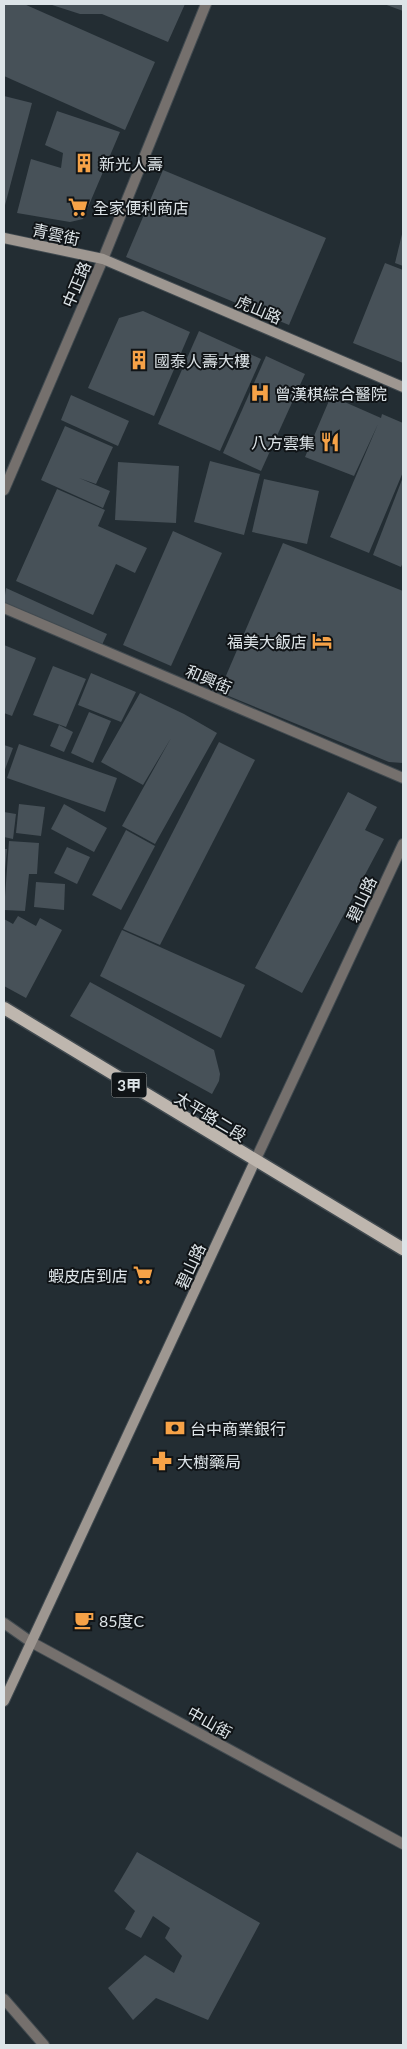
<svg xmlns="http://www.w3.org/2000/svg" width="407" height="2049" font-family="Lato,'Noto Sans TC',sans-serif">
	<rect width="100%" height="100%" fill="#232d33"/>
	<!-- building -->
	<g fill="#475158">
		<polygon points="4,4 24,4 155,62 125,130 4,76"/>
		<polygon points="49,4 185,4 168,42 102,14 80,14"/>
		<polygon points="384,4 403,4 403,11"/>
		<polygon points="4,96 32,103 4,209"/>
		<polygon points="57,111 120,132 83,219 70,222 17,213 31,159 61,168 63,153 45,145"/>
		<polygon points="163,170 326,238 289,325 126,257"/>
		<polygon points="403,230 403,266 395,263"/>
		<polygon points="385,263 403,270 403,363 353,343"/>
		<polygon points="143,311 190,332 154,416 88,388 119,318"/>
		<polygon points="199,331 261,359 220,451 158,424"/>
		<polygon points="266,356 305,374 261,471 223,453"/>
		<polygon points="71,395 129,421 118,446 61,420"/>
		<polygon points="331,396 381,418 382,414 403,423 403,472 369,553 330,537 378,424 354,476 305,457"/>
		<polygon points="65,426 113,447 96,484 79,478 110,491 103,508 41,480"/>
		<polygon points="210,461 260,474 244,535 194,522"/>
		<polygon points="118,462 179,466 176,523 115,520"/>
		<polygon points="403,477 403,562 401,567 373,555"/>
		<polygon points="264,479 319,491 307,544 252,532"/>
		<polygon points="57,489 105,510 98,526 147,548 135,573 116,564 93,615 16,581"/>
		<polygon points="173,531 222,553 171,666 123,645"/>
		<polygon points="283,543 403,591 403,763 389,762 219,692"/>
		<polygon points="6,588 107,634 101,647 4,603"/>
		<polygon points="4,645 36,658 12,716 4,713"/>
		<polygon points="53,666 86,679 66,727 33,715"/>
		<polygon points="91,673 136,692 121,722 78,705"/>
		<polygon points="140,693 184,714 217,733 155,844 122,826 171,738 143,785 101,762"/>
		<polygon points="89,712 111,721 93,763 71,753"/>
		<polygon points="59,725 73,732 64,752 50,746"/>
		<polygon points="219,742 255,760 160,945 123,929"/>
		<polygon points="19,744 117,778 105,812 7,778"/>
		<polygon points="4,745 13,748 4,772"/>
		<polygon points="348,792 377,807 365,830 384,839 302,993 255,968"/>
		<polygon points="19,804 45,807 41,836 16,833"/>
		<polygon points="64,804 107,828 94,852 51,829"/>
		<polygon points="4,812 16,814 13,839 4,837"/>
		<polygon points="126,830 155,846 121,910 92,895"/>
		<polygon points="9,841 39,843 37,874 29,874 25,911 4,910"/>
		<polygon points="67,847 90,857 77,884 54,873"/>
		<polygon points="4,849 7,849 5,870 4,870"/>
		<polygon points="36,882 65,884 64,910 34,907"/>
		<polygon points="18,916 36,926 40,918 62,930 26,998 4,986 4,919 13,924"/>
		<polygon points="122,930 245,985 221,1038 100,976"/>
		<polygon points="90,982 214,1050 220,1074 219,1081 212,1094 70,1016"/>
		<polygon points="137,1852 260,1923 208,2020 156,1998 133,2020 108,1988 145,1955 174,1973 182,1956 165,1938 170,1928 153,1916 141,1938 125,1929 135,1911 114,1891"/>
	</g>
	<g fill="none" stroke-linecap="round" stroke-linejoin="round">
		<defs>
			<g id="street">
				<polyline points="4,490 103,259 206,4"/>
				<polyline points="4,608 403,778"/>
				<polyline points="255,1161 403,844"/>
				<polyline points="4,1623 31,1642 403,1844"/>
				<polyline points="4,1999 44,2045"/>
			</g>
			<g id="secondary">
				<polyline points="4,238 103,259 403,387"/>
				<polyline points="4,1701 255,1161"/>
			</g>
			<polyline id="primary" points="4,1008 403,1249"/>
		</defs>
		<!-- street casing -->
		<use href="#street" stroke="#414a50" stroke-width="12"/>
		<!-- secondary casing -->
		<use href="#secondary" stroke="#414a50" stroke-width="12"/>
		<!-- primary casing -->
		<use href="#primary" stroke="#414a50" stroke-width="15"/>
		<!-- street -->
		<use href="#street" stroke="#75706d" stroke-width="10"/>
		<!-- secondary -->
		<use href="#secondary" stroke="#9e9791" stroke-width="10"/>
		<!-- primary -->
		<use href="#primary" stroke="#beb6ae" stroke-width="12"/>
	</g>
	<!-- icons -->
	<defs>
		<symbol id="building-bare" viewBox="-9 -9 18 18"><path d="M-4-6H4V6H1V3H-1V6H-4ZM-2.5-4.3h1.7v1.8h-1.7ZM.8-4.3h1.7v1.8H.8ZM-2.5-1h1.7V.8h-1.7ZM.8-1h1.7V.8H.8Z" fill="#f6a247" stroke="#101417" stroke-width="2.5" paint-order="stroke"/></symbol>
		<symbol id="supermarket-bare" viewBox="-9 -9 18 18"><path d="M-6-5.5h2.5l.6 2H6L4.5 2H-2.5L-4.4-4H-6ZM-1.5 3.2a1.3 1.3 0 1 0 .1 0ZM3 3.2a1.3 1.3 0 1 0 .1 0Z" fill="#f6a247" stroke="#101417" stroke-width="2.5" paint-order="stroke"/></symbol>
		<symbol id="hospital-bare" viewBox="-9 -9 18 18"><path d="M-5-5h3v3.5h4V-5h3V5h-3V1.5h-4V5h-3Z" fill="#f6a247" stroke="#101417" stroke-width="2.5" paint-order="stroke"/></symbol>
		<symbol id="restaurant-bare" viewBox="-9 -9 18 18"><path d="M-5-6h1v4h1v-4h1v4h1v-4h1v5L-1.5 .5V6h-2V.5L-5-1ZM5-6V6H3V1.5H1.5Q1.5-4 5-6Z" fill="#f6a247" stroke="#101417" stroke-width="2.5" paint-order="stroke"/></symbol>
		<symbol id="hotel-bare" viewBox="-9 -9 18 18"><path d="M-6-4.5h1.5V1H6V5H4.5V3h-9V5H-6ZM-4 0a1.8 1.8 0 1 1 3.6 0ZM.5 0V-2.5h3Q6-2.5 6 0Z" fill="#f6a247" stroke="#101417" stroke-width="2.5" paint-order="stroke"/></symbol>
		<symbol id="bank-bare" viewBox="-9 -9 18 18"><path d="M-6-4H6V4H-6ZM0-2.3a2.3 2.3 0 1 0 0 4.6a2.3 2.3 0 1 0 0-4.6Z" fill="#f6a247" stroke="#101417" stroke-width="2.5" paint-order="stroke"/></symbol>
		<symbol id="pharmacy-bare" viewBox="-9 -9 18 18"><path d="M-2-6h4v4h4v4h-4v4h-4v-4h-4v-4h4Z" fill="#f6a247" stroke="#101417" stroke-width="2.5" paint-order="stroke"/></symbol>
		<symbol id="cafe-bare" viewBox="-9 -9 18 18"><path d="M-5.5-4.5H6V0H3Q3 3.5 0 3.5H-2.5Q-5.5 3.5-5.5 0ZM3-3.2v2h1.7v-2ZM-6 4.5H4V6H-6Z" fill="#f6a247" stroke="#101417" stroke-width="2.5" paint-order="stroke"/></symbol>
	</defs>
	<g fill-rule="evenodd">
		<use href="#building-bare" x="70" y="149" width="28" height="28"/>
		<use href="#supermarket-bare" x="64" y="193" width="28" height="28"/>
		<use href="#building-bare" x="125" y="346" width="28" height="28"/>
		<use href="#hospital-bare" x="246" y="379" width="28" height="28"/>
		<use href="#restaurant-bare" x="316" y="428" width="28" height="28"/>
		<use href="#hotel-bare" x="308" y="627" width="28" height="28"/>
		<use href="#supermarket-bare" x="129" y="1261" width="28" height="28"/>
		<use href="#bank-bare" x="161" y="1414" width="28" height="28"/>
		<use href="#pharmacy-bare" x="148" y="1447" width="28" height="28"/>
		<use href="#cafe-bare" x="70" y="1606" width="28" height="28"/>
	</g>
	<g text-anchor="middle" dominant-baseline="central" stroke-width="4" stroke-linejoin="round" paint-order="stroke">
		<!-- shield labels -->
		<rect fill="#101417" stroke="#a0a6a9" stroke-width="1" x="111.5" y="1072.5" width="35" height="25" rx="4"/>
		<g font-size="15" font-weight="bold" fill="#dde4e8">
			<text x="129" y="1085">3甲</text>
		</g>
		<!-- poi labels -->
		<g font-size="16" fill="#dde4e8" stroke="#101417" text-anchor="start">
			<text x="99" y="163">新光人壽</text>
			<text x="93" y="207">全家便利商店</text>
			<text x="154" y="360">國泰人壽大樓</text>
			<text x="275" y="393">曾漢棋綜合醫院</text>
			<text x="315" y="442" text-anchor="end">八方雲集</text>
			<text x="307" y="641" text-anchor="end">福美大飯店</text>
			<text x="128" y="1275" text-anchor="end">蝦皮店到店</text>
			<text x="190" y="1428">台中商業銀行</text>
			<text x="177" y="1461">大樹藥局</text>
			<text x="99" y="1620">85度C</text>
		</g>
		<!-- street labels -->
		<g font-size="16" fill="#dde4e8" stroke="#101417">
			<text transform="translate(56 234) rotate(12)">青雲街</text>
			<text transform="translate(76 284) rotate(-67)">中正路</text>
			<text transform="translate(259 309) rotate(23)">虎山路</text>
			<text transform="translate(209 679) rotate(23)">和興街</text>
			<text transform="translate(361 899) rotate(-65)">碧山路</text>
			<text transform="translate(211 1116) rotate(31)">太平路二段</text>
			<text transform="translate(190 1266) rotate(-65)">碧山路</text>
			<text transform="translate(210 1722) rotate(29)">中山街</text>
		</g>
	</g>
	<!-- border -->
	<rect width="407" height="2049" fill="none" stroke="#dde4e8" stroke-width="10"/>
</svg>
